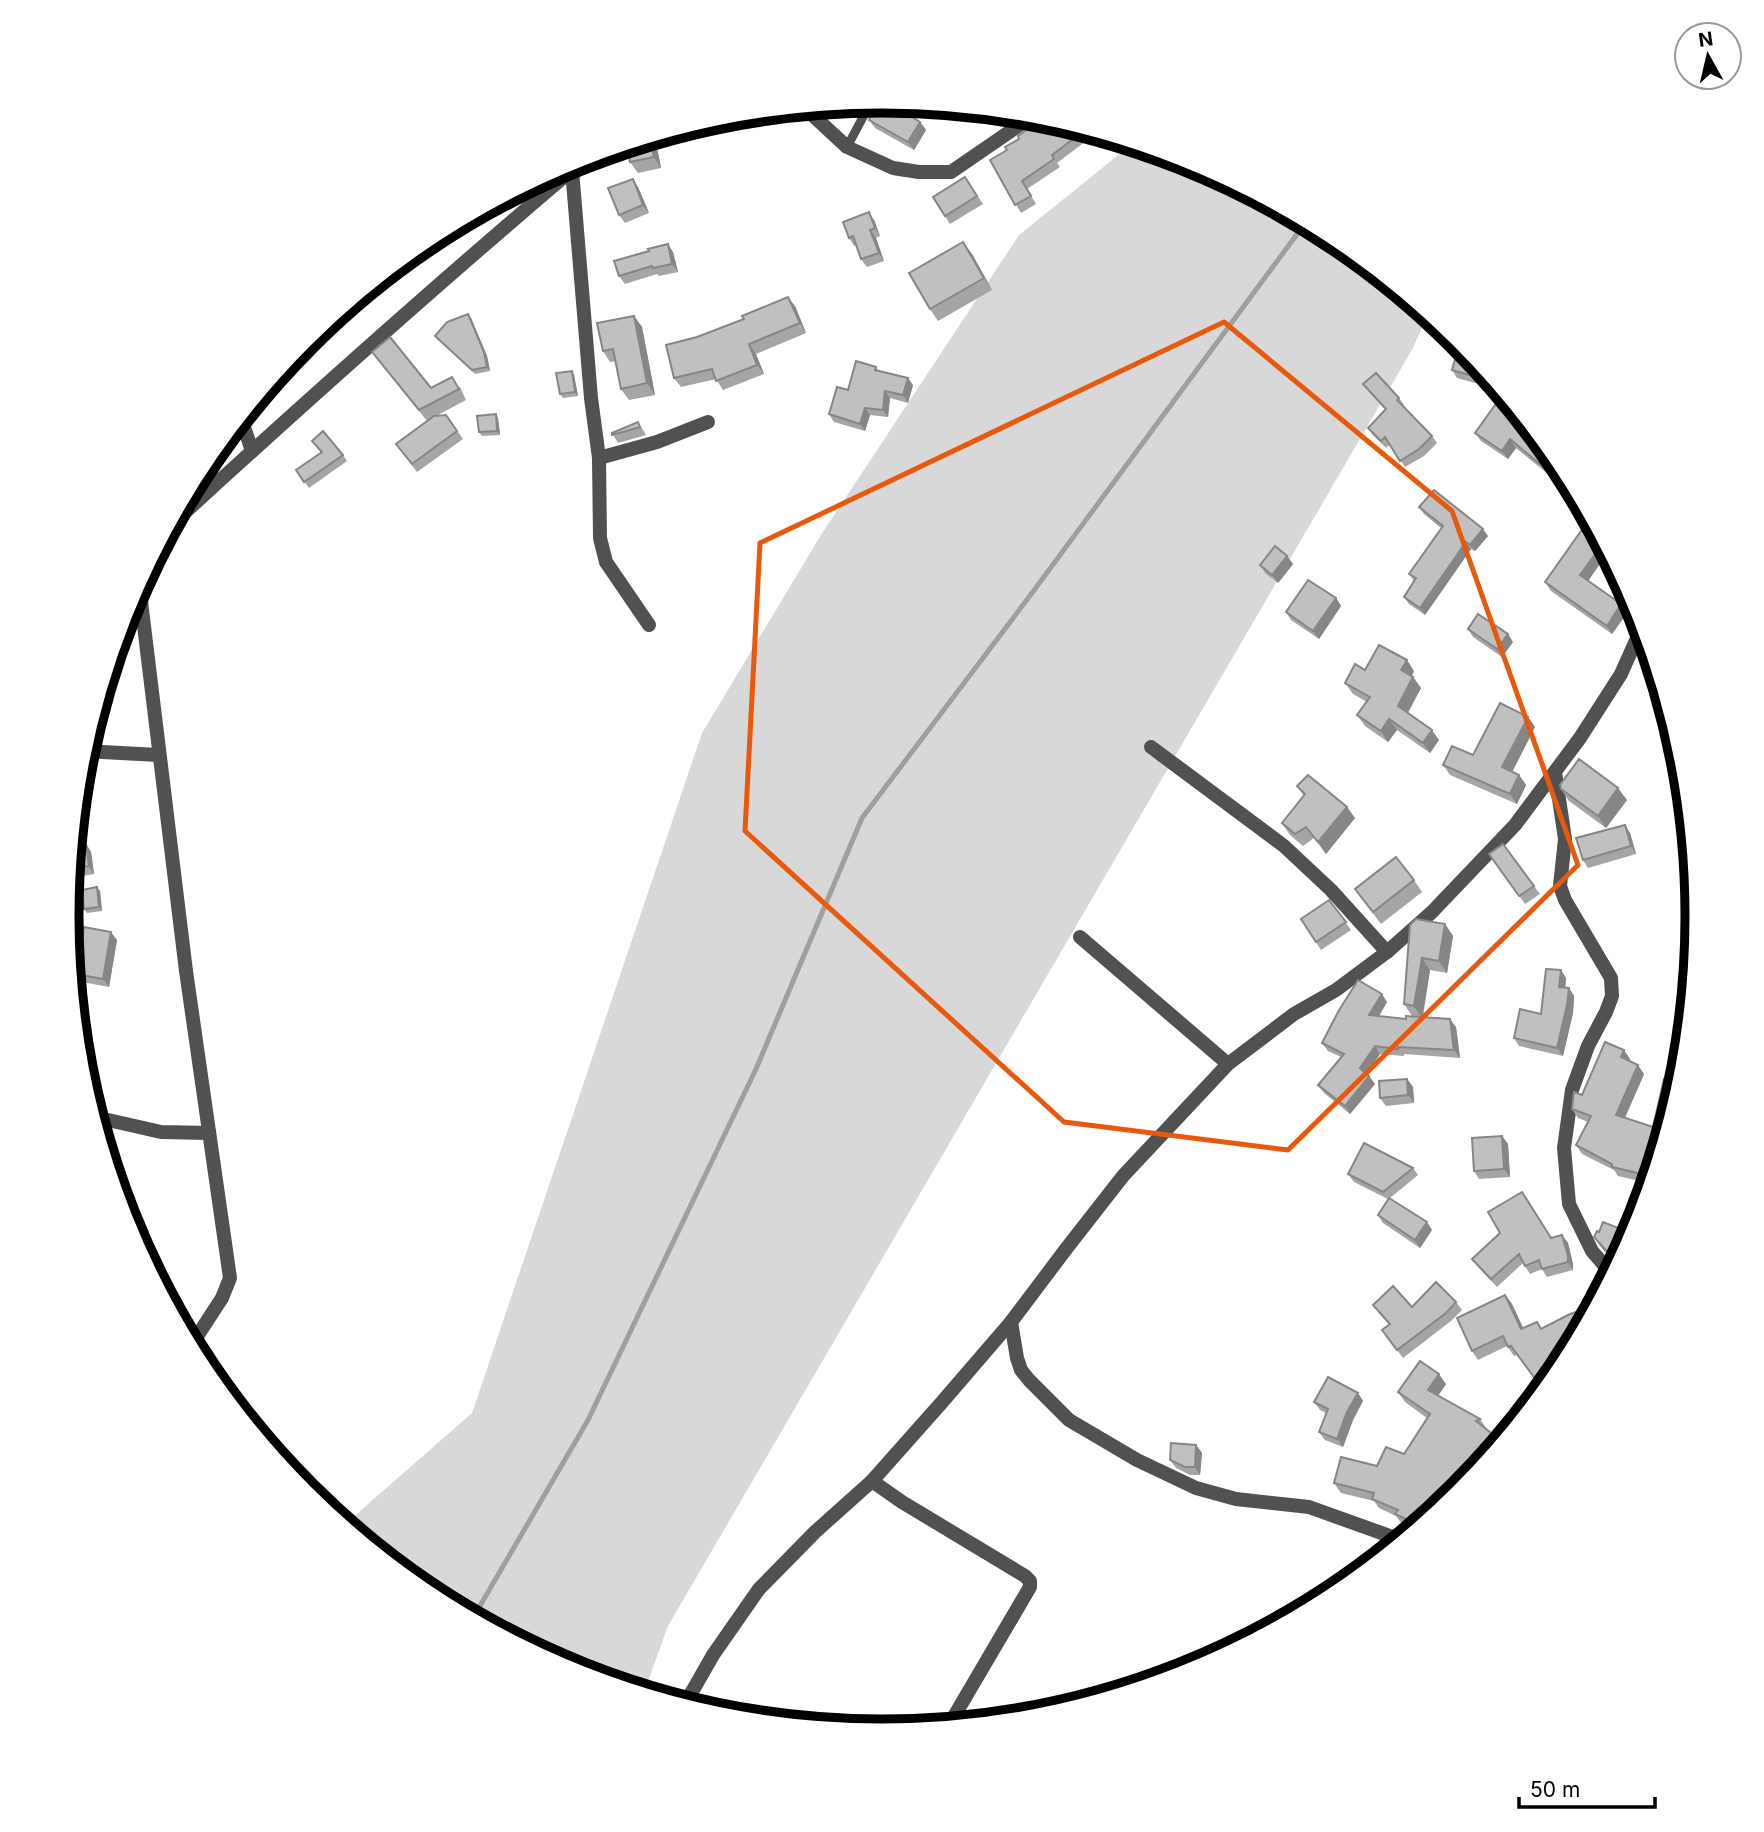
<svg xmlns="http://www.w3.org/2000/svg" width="1764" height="1832" font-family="Inter,sans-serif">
	<rect width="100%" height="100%" fill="#fff"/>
	<!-- green -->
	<polygon fill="#d8d8d8" points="1132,144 1194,163 1335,238 1428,314 1413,348 668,1626 644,1692 570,1669 429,1594 344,1525 472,1413 702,733 821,535 1019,235"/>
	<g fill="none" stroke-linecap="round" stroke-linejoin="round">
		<!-- stream -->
		<polyline stroke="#9f9f9f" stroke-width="5" points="473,1618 588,1420 756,1069 862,818 1032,593 1306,222"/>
		<!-- service -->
		<polyline stroke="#515151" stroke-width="9" points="847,147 871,102"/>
		<!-- minor -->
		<g stroke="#515151" stroke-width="14">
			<polyline points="805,108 847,147 893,168 919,172 951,172 1034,115"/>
			<polyline points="572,170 591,398 599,458 600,538 606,562 649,625"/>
			<polyline points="241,418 252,451"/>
			<polyline points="599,458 657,442 708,422"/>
			<path d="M 170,526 C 302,405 435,286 572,170 L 571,162"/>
			<polyline points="139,585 186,971 230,1278 222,1298 196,1338 192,1347"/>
			<polyline points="1151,747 1284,846 1331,890 1387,952"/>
			<polyline points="84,751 158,755"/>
			<polyline points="1555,772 1565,839 1560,886 1565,900 1611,978 1612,996 1606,1012 1588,1046 1572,1090 1564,1148 1569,1204 1592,1251 1611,1273"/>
			<polyline points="1080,937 1228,1064"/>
			<polyline points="95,1117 161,1132 209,1133"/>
			<polyline points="1011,1322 1017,1358 1021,1370 1029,1380 1069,1420 1137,1460 1196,1488 1236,1499 1309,1507 1401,1540"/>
			<polyline points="872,1481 902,1502 1025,1576 1030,1581 1030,1587 949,1725"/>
			<polyline points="685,1704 713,1655 759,1589 815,1532 872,1481 943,1401 1011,1322 1066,1249 1123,1176 1228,1064 1294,1014 1336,990 1387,952 1432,912 1515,825 1580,738 1621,674 1642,627"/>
		</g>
	</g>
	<!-- wall -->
	<g fill="#a5a5a5">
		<polygon points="904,106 909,114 909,115 920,122 926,130 914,150 875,128 869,120"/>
		<polygon points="948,107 977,110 972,120"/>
		<polygon points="1085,129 1090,138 1057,163 1060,167 1027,189 1036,204 1021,213 990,160"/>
		<polygon points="655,137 661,168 638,173 630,162"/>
		<polygon points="965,177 983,204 950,224 933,197"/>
		<polygon points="638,187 649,213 625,223 619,215"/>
		<polygon points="874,220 880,236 876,238 884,261 867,267 861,259 856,245 854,246 849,238"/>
		<polygon points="673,252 678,272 659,276 657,274 625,284 619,276"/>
		<polygon points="972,254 992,290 938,321 930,309"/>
		<polygon points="795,306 806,333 756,354 764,374 723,390 716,379 681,387 674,378 697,337"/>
		<polygon points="468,314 471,318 487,356 490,371 475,374 438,340 435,336"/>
		<polygon points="634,316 642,327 655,395 629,400 621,389 616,361 610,362 603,351"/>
		<polygon points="1460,341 1486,386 1457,378 1452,370"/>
		<polygon points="372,352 431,388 460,387 466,400 436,416 446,415 463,439 417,472 396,444 427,421"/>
		<polygon points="876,367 879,371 913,385 908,403 890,398 888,417 870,415 865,431 834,422 829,414 848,390"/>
		<polygon points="572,371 574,375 578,396 563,398 560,394"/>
		<polygon points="1363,384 1399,398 1404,405 1403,406 1432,436 1437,443 1424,456 1405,467 1390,444 1386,448 1373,435 1368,428 1386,410"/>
		<polygon points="1500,398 1560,463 1573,487 1557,475 1554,479 1516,448 1508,459 1481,441 1475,433"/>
		<polygon points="498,418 500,435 482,436 479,432"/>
		<polygon points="638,422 646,435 618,443 612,433"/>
		<polygon points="312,441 343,455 347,461 309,488 296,470 321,453"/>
		<polygon points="1581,503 1608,552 1588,581 1627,613 1612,634 1551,591 1545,582 1586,524 1581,521 1575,512"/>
		<polygon points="1419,507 1488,536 1475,551 1471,549 1425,615 1409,604 1404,597 1414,581 1409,574 1441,528 1424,514"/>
		<polygon points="1287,556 1293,564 1278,583 1265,573 1260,565"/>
		<polygon points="1336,598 1341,606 1319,639 1291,620 1286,612"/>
		<polygon points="1468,629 1513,642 1502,657 1473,637"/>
		<polygon points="1365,670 1414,671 1412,676 1421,688 1408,713 1439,740 1430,753 1397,730 1388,742 1365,726 1357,715 1367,702 1353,694 1345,683"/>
		<polygon points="1528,717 1535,727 1512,772 1519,775 1526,785 1517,804 1450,775 1443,765 1473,755"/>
		<polygon points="1297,786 1355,818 1326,854 1314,838 1303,846 1290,835 1282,823 1304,796"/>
		<polygon points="1561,789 1627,800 1606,828 1569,801"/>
		<polygon points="1630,833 1636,854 1588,868 1583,860"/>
		<polygon points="86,844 91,852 94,874 70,878 73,846"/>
		<polygon points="1503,844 1540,894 1525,904 1489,854"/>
		<polygon points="1414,880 1422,892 1381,924 1355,889"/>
		<polygon points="100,891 102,911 87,913 84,909"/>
		<polygon points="1329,900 1351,930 1321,950 1301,919"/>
		<polygon points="1445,924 1453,936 1447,973 1430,970 1423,1017 1456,1027 1460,1058 1404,1054 1404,1056 1380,1054 1367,1074 1375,1084 1350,1114 1324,1093 1318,1085 1341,1057 1328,1051 1322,1043 1387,1002 1379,1016 1406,1019 1412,1016 1404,1004 1410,925"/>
		<polygon points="117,940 109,987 82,982 76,974"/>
		<polygon points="1566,978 1565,987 1569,988 1574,996 1573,1013 1563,1056 1519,1046 1514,1038 1541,1014"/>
		<polygon points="1687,1025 1683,1062 1676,1060 1671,1052"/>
		<polygon points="1630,1059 1629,1061 1644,1074 1625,1118 1653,1127 1680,1083 1635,1228 1616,1264 1600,1246 1594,1237 1599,1232 1631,1233 1642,1196 1641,1194 1644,1182 1618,1176 1614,1170 1582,1154 1576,1145 1588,1122 1578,1118 1572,1109 1582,1095"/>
		<polygon points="1407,1079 1413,1087 1414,1103 1386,1106 1380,1098"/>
		<polygon points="1502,1136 1508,1144 1510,1177 1479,1179 1474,1171"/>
		<polygon points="1413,1168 1418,1175 1390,1198 1432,1230 1420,1248 1383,1223 1378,1215 1388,1199 1354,1182 1348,1174"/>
		<polygon points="1522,1192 1551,1238 1562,1235 1568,1243 1573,1264 1573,1270 1547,1277 1542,1269 1530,1274 1523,1263 1497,1287 1478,1267 1472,1259 1500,1233"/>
		<polygon points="1505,1295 1512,1304 1523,1329 1560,1369 1543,1390 1517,1355 1514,1356 1507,1346 1478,1360 1472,1351"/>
		<polygon points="1456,1302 1462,1310 1451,1321 1403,1358 1382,1330 1389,1325 1373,1305 1412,1307"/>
		<polygon points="1446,1384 1438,1396 1480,1419 1487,1429 1458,1493 1414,1530 1402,1524 1396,1516 1379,1508 1374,1501 1341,1493 1334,1483 1377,1466 1404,1454 1427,1418 1405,1402 1398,1392"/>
		<polygon points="1358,1393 1363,1401 1353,1420 1343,1447 1325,1440 1319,1432 1326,1413 1320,1410 1314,1402"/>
		<polygon points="1196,1445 1202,1453 1200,1475 1190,1475 1176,1468 1170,1460"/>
	</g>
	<!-- shaded-wall -->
	<g fill="#868686">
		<polygon points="904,106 909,114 907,118 901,110"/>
		<polygon points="965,109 977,110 972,120 965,110"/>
		<polygon points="920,122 926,130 914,150 908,142"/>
		<polygon points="655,137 661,168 654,157 650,138"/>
		<polygon points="633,179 638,187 649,213 643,205"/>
		<polygon points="869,212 874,220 880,236 875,228"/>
		<polygon points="870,230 876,238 884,261 879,253"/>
		<polygon points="963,242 972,254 992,290 984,278"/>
		<polygon points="668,244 673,252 678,272 672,264"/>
		<polygon points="788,297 795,306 806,333 800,323"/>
		<polygon points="468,314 471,318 487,356 490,371 487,367"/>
		<polygon points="634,316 642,327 655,395 647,383"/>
		<polygon points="749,344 756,354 764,374 757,365"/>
		<polygon points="1483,369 1489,376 1486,386 1480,378"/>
		<polygon points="572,371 574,375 578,396 575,392"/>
		<polygon points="908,378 913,385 908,403 903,395"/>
		<polygon points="885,391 890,398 888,417 883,410"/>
		<polygon points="865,408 870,415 865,431 860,424"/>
		<polygon points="496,414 498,418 500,435 497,431"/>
		<polygon points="1510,439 1516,448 1508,459 1502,451"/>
		<polygon points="1551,466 1557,475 1554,479 1548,471"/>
		<polygon points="1483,529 1488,536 1475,551 1470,545"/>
		<polygon points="1466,542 1471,549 1425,615 1420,608"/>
		<polygon points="1603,543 1608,552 1586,584 1580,575"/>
		<polygon points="1287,556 1293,564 1278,583 1272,575"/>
		<polygon points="1336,598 1341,606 1319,639 1313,631"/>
		<polygon points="1621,604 1627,613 1612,634 1607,626"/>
		<polygon points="1508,634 1513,642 1502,657 1497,649"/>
		<polygon points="1407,660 1414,671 1409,681 1401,670"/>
		<polygon points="1413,677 1421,688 1405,717 1398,706"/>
		<polygon points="1528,717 1535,727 1509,778 1502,767"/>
		<polygon points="1389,719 1397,730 1388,742 1381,731"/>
		<polygon points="1432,730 1439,740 1430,753 1423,743"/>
		<polygon points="1519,775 1526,785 1517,804 1510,794"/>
		<polygon points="1618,788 1627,800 1606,828 1598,816"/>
		<polygon points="1347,807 1355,818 1326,854 1318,842"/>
		<polygon points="1625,825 1630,833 1636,854 1631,846"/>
		<polygon points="86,844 91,852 94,874 89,866"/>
		<polygon points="97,887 100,891 102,911 99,907"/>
		<polygon points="1445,924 1453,936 1447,973 1439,961"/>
		<polygon points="111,932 117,940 109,987 103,979"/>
		<polygon points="1422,958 1430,970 1422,1018 1414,1006"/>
		<polygon points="1561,970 1566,978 1565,995 1559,987"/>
		<polygon points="1569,988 1574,996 1573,1013 1563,1056 1557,1048"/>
		<polygon points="1382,994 1387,1002 1375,1023 1369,1015"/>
		<polygon points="1450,1019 1456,1027 1460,1058 1454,1050"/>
		<polygon points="1375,1046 1380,1054 1365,1076 1360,1068"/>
		<polygon points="1624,1050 1630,1059 1627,1066 1621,1057"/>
		<polygon points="1638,1065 1644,1074 1622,1124 1616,1115"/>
		<polygon points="1369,1076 1375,1084 1350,1114 1345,1106"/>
		<polygon points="1407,1079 1413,1087 1414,1103 1408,1095"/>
		<polygon points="1502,1136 1508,1144 1510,1177 1504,1169"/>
		<polygon points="115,1157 121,1165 122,1203 126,1208 125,1217 116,1188"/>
		<polygon points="1427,1222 1432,1230 1420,1248 1415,1240"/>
		<polygon points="1562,1235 1568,1243 1573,1264 1573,1270 1568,1262"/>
		<polygon points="1505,1295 1512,1304 1528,1338 1521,1329"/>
		<polygon points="1439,1374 1446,1384 1435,1400 1428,1390"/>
		<polygon points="1358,1393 1363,1401 1353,1420 1343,1447 1337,1439 1347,1412"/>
		<polygon points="1196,1445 1202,1453 1200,1475 1195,1467"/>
		<polygon points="1430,1502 1436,1511 1420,1525"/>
	</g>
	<!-- building -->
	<g fill="#c0c0c0" stroke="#868686" stroke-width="2">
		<polygon points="880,101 897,102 904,106 901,110 920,122 908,142 869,120"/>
		<polygon points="1044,117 1085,130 1052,155 1054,159 1022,181 1031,196 1015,205 990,160 1007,150 1005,147 1019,139 1018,136"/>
		<polygon points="650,138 654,157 630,162 627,145"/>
		<polygon points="965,177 977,196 945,216 933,197"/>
		<polygon points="633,179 643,205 619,215 608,188"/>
		<polygon points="869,212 875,228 870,230 879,253 861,259 853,236 849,238 843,222"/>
		<polygon points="963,242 984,278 930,309 909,273"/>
		<polygon points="668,244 672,264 653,268 652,266 619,276 614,261 649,251 648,249"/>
		<polygon points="788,297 800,323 749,344 757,365 716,381 712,369 674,378 666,345 697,337 744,319 742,316"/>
		<polygon points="468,314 484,352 487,367 472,370 435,336 447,322"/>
		<polygon points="634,316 647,383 621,389 613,349 603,351 597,323"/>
		<polygon points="390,337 431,388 452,377 459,389 419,410 372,352"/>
		<polygon points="1460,341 1483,369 1480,378 1452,370"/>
		<polygon points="856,361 876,367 875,370 908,378 903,395 885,391 883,410 865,408 860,424 829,414 837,387 848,390"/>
		<polygon points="572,371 575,392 560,394 556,373"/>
		<polygon points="1376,373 1399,398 1397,400 1432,436 1419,449 1400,461 1385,437 1381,441 1368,428 1386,409 1363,384"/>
		<polygon points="1505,396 1560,463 1569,480 1551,466 1548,471 1510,439 1502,451 1475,433 1500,398"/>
		<polygon points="496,414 497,431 479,432 477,416"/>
		<polygon points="446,415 457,431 412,464 396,444 434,416"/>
		<polygon points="638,422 640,427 612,435 612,433"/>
		<polygon points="323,431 343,455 304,482 296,470 322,452 312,441"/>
		<polygon points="1434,490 1483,529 1470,545 1466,542 1420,608 1404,597 1416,578 1409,574 1443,526 1419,507"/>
		<polygon points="1581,503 1603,543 1580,575 1621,604 1607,626 1545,582 1588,521 1575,512"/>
		<polygon points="1275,546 1287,556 1272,575 1260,565"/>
		<polygon points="1308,580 1336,598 1313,631 1286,612"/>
		<polygon points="1478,614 1508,634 1497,649 1468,629"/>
		<polygon points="1379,645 1407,660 1401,670 1413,677 1398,706 1432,730 1423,743 1389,719 1381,731 1357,715 1370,697 1345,683 1355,664 1365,670"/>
		<polygon points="1500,703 1528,717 1502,767 1519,775 1510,794 1443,765 1452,746 1473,755"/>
		<polygon points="1579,759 1618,788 1598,816 1561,789 1560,785"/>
		<polygon points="1308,775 1347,807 1318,842 1306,827 1295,834 1282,823 1305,794 1297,786"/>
		<polygon points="1625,825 1631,846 1583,860 1576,838"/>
		<polygon points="86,844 89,866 71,869 73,846"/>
		<polygon points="1503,844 1534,886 1519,896 1489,854"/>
		<polygon points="1396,857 1414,880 1373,912 1355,889"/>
		<polygon points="97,887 99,907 84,909 82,890"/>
		<polygon points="1329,900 1346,922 1316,942 1301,919"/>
		<polygon points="1416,919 1445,924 1439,961 1422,958 1414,1006 1404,1004 1410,925"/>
		<polygon points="84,927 111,932 103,979 76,974"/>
		<polygon points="1546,969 1561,970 1559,987 1569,988 1567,1005 1557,1048 1514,1038 1520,1009 1541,1014"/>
		<polygon points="1358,980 1382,994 1369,1015 1406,1019 1406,1016 1450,1019 1454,1050 1398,1047 1398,1049 1375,1046 1360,1068 1369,1076 1345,1106 1318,1085 1344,1054 1322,1043 1338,1012"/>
		<polygon points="1680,1023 1687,1025 1684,1056 1671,1052"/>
		<polygon points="1605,1042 1624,1050 1621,1057 1638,1065 1616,1115 1653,1127 1664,1079 1680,1083 1635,1228 1619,1259 1609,1254 1594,1237 1597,1231 1599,1232 1603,1222 1631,1233 1643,1194 1641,1194 1646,1175 1612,1167 1612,1164 1576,1145 1591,1116 1572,1109 1574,1092 1582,1095"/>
		<polygon points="1407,1079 1408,1095 1380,1098 1379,1081"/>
		<polygon points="1502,1136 1504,1169 1474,1171 1472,1138"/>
		<polygon points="1364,1143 1413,1168 1383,1192 1348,1174"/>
		<polygon points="115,1157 116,1188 107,1158"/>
		<polygon points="1522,1192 1551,1238 1562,1235 1568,1256 1568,1262 1542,1269 1539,1260 1525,1266 1519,1254 1491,1279 1472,1259 1500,1233 1488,1212"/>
		<polygon points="1389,1198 1427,1222 1415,1240 1378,1215"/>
		<polygon points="1436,1282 1456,1302 1446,1313 1397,1350 1382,1330 1390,1324 1373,1305 1393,1286 1412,1307"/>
		<polygon points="1505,1295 1521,1329 1537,1322 1541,1329 1570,1314 1593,1307 1560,1369 1547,1385 1542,1388 1511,1346 1508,1347 1503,1336 1472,1351 1457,1318"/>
		<polygon points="1420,1361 1439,1374 1428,1390 1480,1419 1476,1421 1501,1441 1458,1493 1440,1508 1430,1502 1419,1525 1395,1514 1398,1510 1372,1499 1374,1493 1334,1483 1341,1457 1377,1466 1386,1447 1404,1454 1430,1414 1398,1392"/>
		<polygon points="1328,1377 1358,1393 1347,1412 1337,1439 1319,1432 1328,1409 1314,1402"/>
		<polygon points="1171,1443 1196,1445 1195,1467 1185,1467 1170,1460"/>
	</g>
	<!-- marked area -->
	<path fill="none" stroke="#e8590c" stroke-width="5" stroke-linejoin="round" d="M 1224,322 L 1452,511 L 1578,865 L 1288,1150 L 1064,1122 L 745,831 L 760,543 Z"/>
	<!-- crop -->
	<path d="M0 0H1764V1832H0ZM79 916a803 803 0 1 1 1606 0a803 803 0 1 1-1606 0Z" fill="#fff" fill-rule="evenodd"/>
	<path fill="none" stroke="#000" stroke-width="9" d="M79 916a803 803 0 1 1 1606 0a803 803 0 1 1-1606 0Z"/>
	<!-- north arrow -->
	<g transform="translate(1708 56) rotate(352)"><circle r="33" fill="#ffffff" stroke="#999999" stroke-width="2"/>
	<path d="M0-5L12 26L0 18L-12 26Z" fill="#000000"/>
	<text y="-10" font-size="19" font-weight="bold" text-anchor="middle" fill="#000000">N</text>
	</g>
	<!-- scale -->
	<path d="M1519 1797v10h136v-10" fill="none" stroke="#000000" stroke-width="3.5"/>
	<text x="1530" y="1797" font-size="21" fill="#000000" stroke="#ffffff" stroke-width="5" paint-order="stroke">50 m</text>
</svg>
